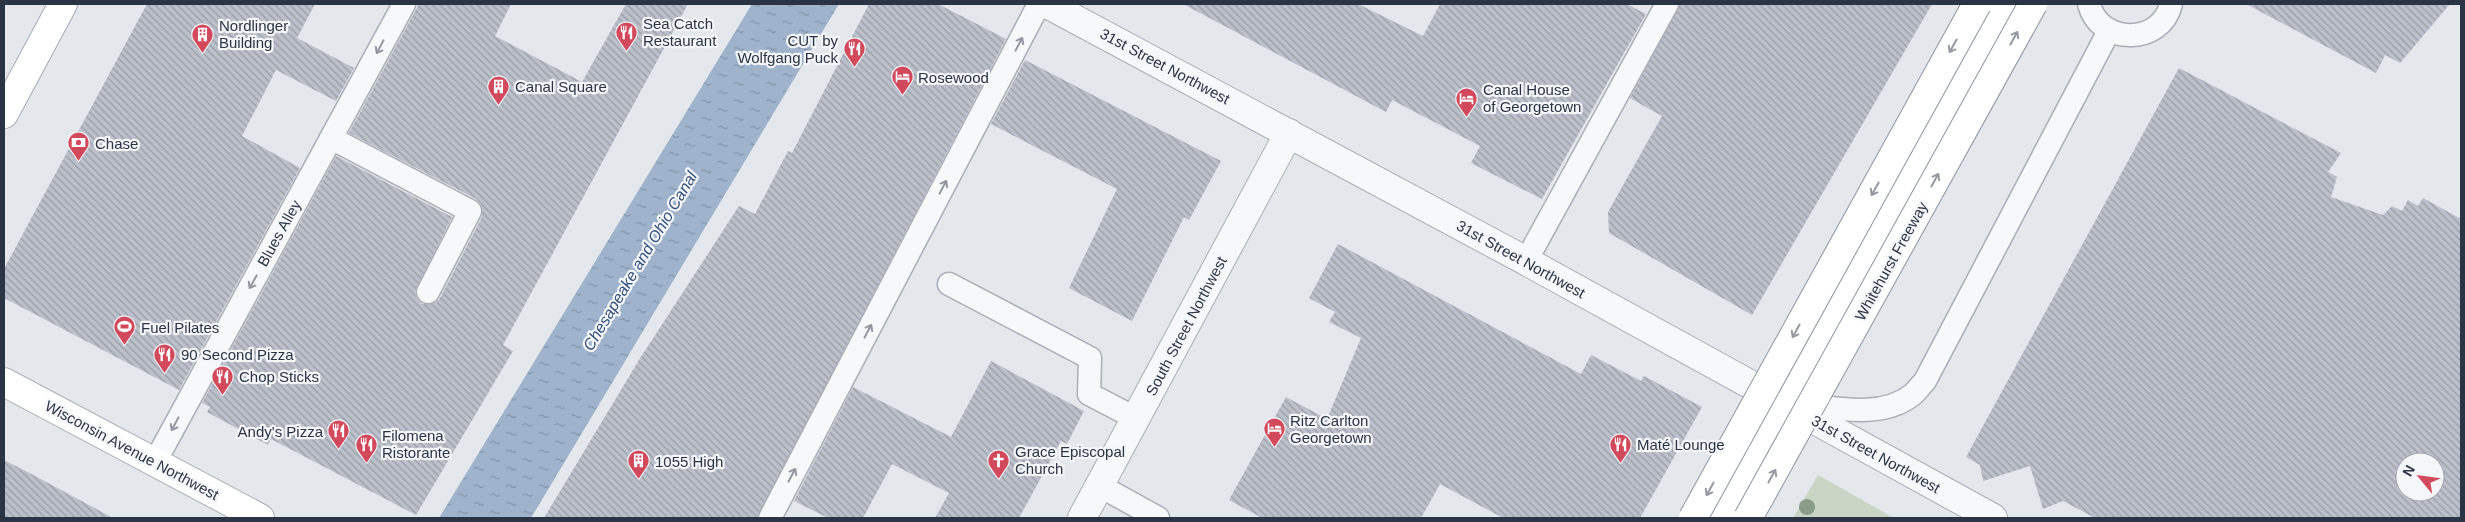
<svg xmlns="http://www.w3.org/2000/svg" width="2465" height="522" font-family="Arial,sans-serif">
	<defs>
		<pattern id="water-ripples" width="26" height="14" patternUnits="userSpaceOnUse" patternTransform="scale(1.25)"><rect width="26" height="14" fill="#9fb4cc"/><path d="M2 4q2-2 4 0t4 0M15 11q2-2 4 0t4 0" fill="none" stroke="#8293a7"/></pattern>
		<pattern id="building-back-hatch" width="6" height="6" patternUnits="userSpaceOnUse" patternTransform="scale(1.25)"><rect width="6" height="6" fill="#bbc0ca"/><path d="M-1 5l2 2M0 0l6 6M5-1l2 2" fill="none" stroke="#989da6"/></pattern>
	</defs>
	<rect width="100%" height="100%" fill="#e4e7ec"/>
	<!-- park -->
	<polygon fill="#c9d6c5" points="1818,475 1894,518 1793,518"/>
	<!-- water -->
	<polygon fill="url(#water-ripples)" points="752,4 839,4 531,518 439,518"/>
	<!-- building -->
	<g fill="url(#building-back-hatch)" fill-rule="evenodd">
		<polygon points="147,4 315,4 297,38 354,68 336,101 276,70 242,136 300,168 179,390 4,298 4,269"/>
		<polygon points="419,4 511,4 495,36 582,82 626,4 688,4 503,345 513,351 416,515 271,439 268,445 229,424 207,412 210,407 202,403 336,156 452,217 415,292 417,299 422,304 435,303 440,298 482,217 481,204 476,199 349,133"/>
		<polygon points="869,4 938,4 1006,39 757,518 544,518 639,360 739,206 755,214 788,151 792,153"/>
		<polygon points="1183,4 1358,4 1423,36 1440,4 1627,4 1646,14 1542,199 1471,163 1480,146 1392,100 1386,112"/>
		<polygon points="1680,4 1932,4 1752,315 1609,233 1608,212 1662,116 1630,98"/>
		<polygon points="2246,4 2450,4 2400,63 2385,55 2376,73"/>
		<polygon points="1025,60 1221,161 1189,220 1184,217 1132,321 1069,288 1117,189 991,124"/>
		<path d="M 2179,68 L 2341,153 L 2328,172 L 2337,177 L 2331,197 L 2383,215 L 2392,206 L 2402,211 L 2408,200 L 2418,206 L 2423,198 L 2461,219 L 2461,518 L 2095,518 L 2063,501 L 2043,509 L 2030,466 L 1983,481 L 1980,465 L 1966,457 ZM 2405,462 L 2435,462 L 2435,492 L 2405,492 Z"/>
		<polygon points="1338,244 1581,374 1591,355 1641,381 1644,376 1702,407 1640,518 1503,518 1440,484 1421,518 1262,518 1229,500 1286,397 1327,419 1361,338 1329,322 1335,312 1309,298"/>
		<polygon points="991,361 1084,411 1067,444 1061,441 1019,518 935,518 949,493 892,464 863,518 828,518 794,501 853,387 951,437"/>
		<polygon points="4,460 37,477 113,518 4,518"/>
	</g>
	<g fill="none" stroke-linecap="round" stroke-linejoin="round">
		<defs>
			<g id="lane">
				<path d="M 2089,4 C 2099,45 2161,46 2171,4"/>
				<polyline points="331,138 470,211 428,292"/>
				<polyline points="1526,261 1667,4"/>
				<polyline points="949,284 1090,358 1089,394 1137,419"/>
				<path d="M 1795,404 C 1832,407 1880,420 1912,395 C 1916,392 1920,386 1925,381 L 2109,31"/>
				<polyline points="155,462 404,4"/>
				<polyline points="1100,486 1158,518"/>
				<polyline points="770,518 1039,4"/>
			</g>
			<g id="street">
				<polyline points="1047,4 1526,261 1993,518"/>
				<polyline points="1082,518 1289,133"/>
			</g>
			<g id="secondary">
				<polyline points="4,382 260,518"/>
				<polyline points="1718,518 2003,4"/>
			</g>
			<polyline id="primary" points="4,114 63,4"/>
		</defs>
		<!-- lane casing -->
		<use href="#lane" stroke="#a9aeb7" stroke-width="25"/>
		<!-- street casing -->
		<use href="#street" stroke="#a9aeb7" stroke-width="30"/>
		<!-- secondary casing -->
		<use href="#secondary" stroke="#a9aeb7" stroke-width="30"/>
		<!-- primary casing -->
		<use href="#primary" stroke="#a3abb8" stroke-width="30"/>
		<!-- lane -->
		<use href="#lane" stroke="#f7f8fa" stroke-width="22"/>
		<!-- street -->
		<use href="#street" stroke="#f7f8fa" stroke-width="28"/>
		<!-- secondary -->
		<use href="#secondary" stroke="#fff" stroke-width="28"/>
		<!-- primary -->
		<use href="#primary" stroke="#fff" stroke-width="28"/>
		<defs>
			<g id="highway-bridge">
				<polyline points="1693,518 1977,4"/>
				<polyline points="1748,518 2033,4"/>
			</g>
		</defs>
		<!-- highway-bridge casing -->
		<use href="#highway-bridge" stroke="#8b94a3" stroke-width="30" stroke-linecap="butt"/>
		<!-- highway-bridge -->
		<use href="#highway-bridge" stroke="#fff" stroke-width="28"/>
	</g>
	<!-- trees -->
	<circle fill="#899d89" cx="1807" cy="507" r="8"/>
	<!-- one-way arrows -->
	<defs><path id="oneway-shaft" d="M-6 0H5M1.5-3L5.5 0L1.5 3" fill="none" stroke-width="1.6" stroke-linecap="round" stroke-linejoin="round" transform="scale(1.25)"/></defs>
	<g stroke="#959aa2">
		<use href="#oneway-shaft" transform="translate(2014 38) rotate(-61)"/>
		<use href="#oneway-shaft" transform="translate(1953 46) rotate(119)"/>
		<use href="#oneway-shaft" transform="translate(1935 180) rotate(-61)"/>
		<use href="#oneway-shaft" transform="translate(1875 189) rotate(119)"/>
		<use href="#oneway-shaft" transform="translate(1796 331) rotate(119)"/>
		<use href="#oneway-shaft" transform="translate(1772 476) rotate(-61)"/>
		<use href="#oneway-shaft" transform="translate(1710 489) rotate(119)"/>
	</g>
	<g stroke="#9196a0">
		<use href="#oneway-shaft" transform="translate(1019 44) rotate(-62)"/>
		<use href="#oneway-shaft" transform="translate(380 47) rotate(118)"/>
		<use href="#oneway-shaft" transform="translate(943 187) rotate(-62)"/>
		<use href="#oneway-shaft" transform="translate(253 282) rotate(119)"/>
		<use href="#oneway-shaft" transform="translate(868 331) rotate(-62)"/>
		<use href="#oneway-shaft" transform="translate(175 424) rotate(118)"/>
		<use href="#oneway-shaft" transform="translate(792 475) rotate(-62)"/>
	</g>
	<!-- icons -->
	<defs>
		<symbol id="restaurant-pin" viewBox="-11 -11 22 30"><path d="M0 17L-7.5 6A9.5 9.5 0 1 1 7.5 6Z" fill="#d1495b" stroke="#f4f6f9"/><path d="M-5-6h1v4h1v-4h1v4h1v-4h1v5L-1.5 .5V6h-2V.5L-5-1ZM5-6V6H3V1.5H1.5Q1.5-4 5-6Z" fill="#fff"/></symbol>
		<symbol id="building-pin" viewBox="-11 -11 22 30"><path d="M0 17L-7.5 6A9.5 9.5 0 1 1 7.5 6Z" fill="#d1495b" stroke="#f4f6f9"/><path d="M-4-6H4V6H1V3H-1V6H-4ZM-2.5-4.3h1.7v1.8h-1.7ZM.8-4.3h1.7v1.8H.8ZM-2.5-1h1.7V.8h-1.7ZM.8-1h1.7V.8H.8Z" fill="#fff"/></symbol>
		<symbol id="hotel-pin" viewBox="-11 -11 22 30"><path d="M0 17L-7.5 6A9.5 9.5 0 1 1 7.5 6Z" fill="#d1495b" stroke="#f4f6f9"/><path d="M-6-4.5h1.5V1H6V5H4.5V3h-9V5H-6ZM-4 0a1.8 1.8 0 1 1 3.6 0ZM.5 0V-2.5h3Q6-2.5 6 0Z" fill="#fff"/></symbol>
		<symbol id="bank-pin" viewBox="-11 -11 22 30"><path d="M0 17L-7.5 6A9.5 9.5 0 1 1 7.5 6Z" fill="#d1495b" stroke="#f4f6f9"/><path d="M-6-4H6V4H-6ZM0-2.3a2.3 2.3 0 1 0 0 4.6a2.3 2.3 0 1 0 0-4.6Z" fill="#fff"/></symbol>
		<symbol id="stadium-pin" viewBox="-11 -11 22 30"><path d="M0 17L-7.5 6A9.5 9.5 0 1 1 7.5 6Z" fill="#d1495b" stroke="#f4f6f9"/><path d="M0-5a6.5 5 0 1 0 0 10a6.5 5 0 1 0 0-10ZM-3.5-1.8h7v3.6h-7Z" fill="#fff"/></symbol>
		<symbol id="church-pin" viewBox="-11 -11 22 30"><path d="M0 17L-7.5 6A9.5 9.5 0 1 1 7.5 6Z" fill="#d1495b" stroke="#f4f6f9"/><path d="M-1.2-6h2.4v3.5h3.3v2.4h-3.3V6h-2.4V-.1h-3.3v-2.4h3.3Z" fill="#fff"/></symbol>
	</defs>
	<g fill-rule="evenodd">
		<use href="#restaurant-pin" x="614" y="20" width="25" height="34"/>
		<use href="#building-pin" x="190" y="22" width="25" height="34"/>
		<use href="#restaurant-pin" x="842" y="36" width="25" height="34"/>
		<use href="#hotel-pin" x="890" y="64" width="25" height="34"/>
		<use href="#building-pin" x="486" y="74" width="25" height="34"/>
		<use href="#hotel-pin" x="1454" y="86" width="25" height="34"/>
		<use href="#bank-pin" x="66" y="130" width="25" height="34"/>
		<use href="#stadium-pin" x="112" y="314" width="25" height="34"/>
		<use href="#restaurant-pin" x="152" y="342" width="25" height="34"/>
		<use href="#restaurant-pin" x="210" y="364" width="25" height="34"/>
		<use href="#hotel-pin" x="1262" y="416" width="25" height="34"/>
		<use href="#restaurant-pin" x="326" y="418" width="25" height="34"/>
		<use href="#restaurant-pin" x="354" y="432" width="25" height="34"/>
		<use href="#restaurant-pin" x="1608" y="432" width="25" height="34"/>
		<use href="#church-pin" x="986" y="448" width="25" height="34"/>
		<use href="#building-pin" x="626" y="448" width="25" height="34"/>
	</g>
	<g text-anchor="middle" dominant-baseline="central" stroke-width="4.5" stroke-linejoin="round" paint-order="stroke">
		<!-- poi labels -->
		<g font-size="15" fill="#2b3445" stroke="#f4f6f9" text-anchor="start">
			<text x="643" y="23">Sea Catch<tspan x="643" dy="17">Restaurant</tspan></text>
			<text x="219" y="25">Nordlinger<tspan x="219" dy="17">Building</tspan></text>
			<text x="838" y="40" text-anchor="end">CUT by<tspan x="838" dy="17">Wolfgang Puck</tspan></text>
			<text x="918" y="77">Rosewood</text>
			<text x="515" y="86">Canal Square</text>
			<text x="1483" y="89">Canal House<tspan x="1483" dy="17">of Georgetown</tspan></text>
			<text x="95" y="143">Chase</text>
			<text x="141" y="327">Fuel Pilates</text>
			<text x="181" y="354">90 Second Pizza</text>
			<text x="239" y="376">Chop Sticks</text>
			<text x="1290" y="420">Ritz Carlton<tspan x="1290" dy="17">Georgetown</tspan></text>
			<text x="323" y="431" text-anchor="end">Andy's Pizza</text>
			<text x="382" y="435">Filomena<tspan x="382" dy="17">Ristorante</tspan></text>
			<text x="1637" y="444">Maté Lounge</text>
			<text x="1015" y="451">Grace Episcopal<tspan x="1015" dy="17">Church</tspan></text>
			<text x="655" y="461">1055 High</text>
		</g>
		<!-- street labels -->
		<g font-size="15" fill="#2b3445" stroke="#f4f6f9">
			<text transform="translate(1165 66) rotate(28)">31st Street Northwest</text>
			<text transform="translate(279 233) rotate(-61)">Blues Alley</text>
			<text transform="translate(1521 259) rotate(29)">31st Street Northwest</text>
			<text transform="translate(1891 261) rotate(-61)">Whitehurst Freeway</text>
			<text transform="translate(1186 326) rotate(-62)">South Street Northwest</text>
			<text transform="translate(132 450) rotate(28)">Wisconsin Avenue Northwest</text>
			<text transform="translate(1876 454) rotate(29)">31st Street Northwest</text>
		</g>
		<!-- water labels -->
		<g font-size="16" font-style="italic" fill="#34527a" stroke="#f4f6f9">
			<text transform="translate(640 261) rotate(-59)">Chesapeake and Ohio Canal</text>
		</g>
	</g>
	<!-- border -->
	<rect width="2465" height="522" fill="none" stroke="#2b3445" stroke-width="10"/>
	<!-- north arrow -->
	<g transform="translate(2420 477) rotate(299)"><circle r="24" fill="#f4f6f9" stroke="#a4a8b1"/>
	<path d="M0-4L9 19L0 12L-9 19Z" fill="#d1495b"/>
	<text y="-8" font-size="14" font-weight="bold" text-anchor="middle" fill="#2b3445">N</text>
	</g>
</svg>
